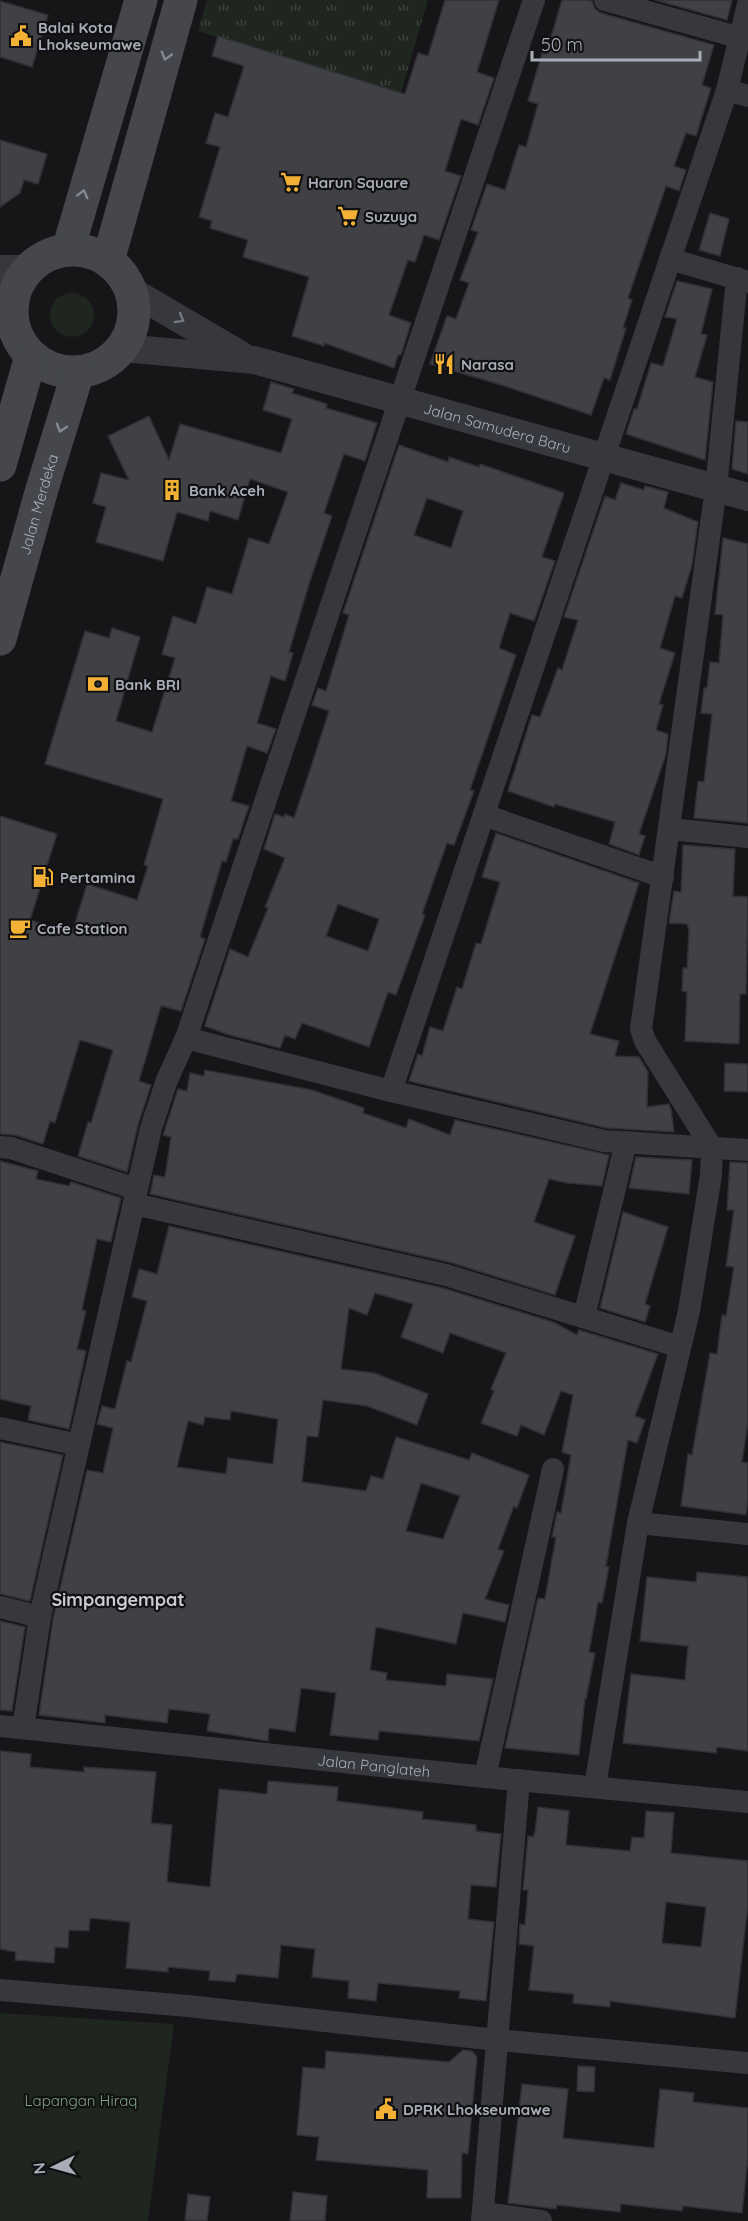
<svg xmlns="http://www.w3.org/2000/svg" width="748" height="2221" font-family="Quicksand,sans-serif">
	<defs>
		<pattern id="grass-tufts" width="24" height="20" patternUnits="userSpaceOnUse" patternTransform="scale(1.5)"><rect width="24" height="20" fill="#1e261f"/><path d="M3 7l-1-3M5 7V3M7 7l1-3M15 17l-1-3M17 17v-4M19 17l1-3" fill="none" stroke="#3c433d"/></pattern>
	</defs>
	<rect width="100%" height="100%" fill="#161618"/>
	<!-- grass -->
	<polygon fill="url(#grass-tufts)" points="207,0 428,0 401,93 198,31"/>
	<!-- green -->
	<g fill="#1e261f">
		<circle cx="72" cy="315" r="22"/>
		<polygon points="0,2013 174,2024 148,2221 0,2221"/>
	</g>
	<!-- building -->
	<g fill="#404145" stroke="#303034" stroke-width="1.5" fill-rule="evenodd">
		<polygon points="445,0 499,0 477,72 494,78 478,125 461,119 445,171 461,176 439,240 424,235 415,262 408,260 389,315 411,323 401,355 398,355 394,368 324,343 324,346 292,336 309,277 243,257 248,240 210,228 212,221 199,217 220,147 206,143 215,113 228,117 244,66 212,56 218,36 405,94 418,53 428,56"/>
		<polygon points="562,0 587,0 592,1 595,9 601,13 714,45 702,85 711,88 696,136 686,133 674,166 686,170 679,191 666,186 628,298 632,300 623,328 626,328 610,380 604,378 591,415 495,383 430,364 447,316 456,319 469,283 460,280 478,232 471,230 487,184 505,190 519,145 526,147 538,104 528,101 542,53 546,54"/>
		<polygon points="655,0 732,0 727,20"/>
		<polygon points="0,1 48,15 32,67 0,57"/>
		<polygon points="0,140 47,154 38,184 24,180 20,193 0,207"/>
		<polygon points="710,213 729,219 720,256 699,250"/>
		<polygon points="677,281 712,289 701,334 707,335 695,377 713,382 705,460 626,434 634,409 637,409 651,363 663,366 677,319 665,317"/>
		<polygon points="271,382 294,389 292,393 327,404 326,408 377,423 365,461 344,454 324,513 332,516 309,584 289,652 293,653 285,681 271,676 257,723 276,729 267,753 247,746 231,801 249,806 238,839 233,839 226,862 222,861 200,937 205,939 181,1011 161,1006 139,1081 151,1085 138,1125 127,1172 78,1156 88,1122 91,1123 113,1050 80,1040 55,1123 50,1121 43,1144 15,1135 0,1134 0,816 57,834 30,920 72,933 87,884 137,900 148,866 144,865 163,799 45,764 85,631 109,638 112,628 140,637 116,721 152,732 175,658 162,654 173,616 196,624 207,587 232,594 249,538 269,544 288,492 250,479 238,520 210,511 208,521 177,512 163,561 96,542 106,507 93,503 101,473 129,480 108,436 149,416 169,460 180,424 281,453 292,419 263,410"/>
		<polygon points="736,421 748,422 748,474 732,469"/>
		<path d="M 399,445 L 448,462 L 449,457 L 479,467 L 480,464 L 564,493 L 542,557 L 555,561 L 534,621 L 510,613 L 499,648 L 516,655 L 470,790 L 474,791 L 454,845 L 447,843 L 422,914 L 425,915 L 396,995 L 388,992 L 369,1047 L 302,1023 L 295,1039 L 285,1035 L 280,1048 L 226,1034 L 205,1026 L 207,1019 L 230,949 L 248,957 L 268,908 L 265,907 L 285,858 L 264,849 L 275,814 L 284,817 L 285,814 L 294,818 L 312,764 L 329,711 L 312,705 L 318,688 L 326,691 L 349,615 L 343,613 ZM 427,498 L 463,511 L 451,548 L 414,535 ZM 338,904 L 379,919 L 368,951 L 326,936 Z"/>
		<polygon points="621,483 644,490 645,486 668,492 664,508 698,522 692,565 682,598 675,596 660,648 675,653 659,704 663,705 656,730 668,734 666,754 639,834 645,836 639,855 609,844 615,822 555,804 554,807 508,791 532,715 540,717 558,668 562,670 578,620 564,617 605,496 615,500"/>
		<polygon points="723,538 748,544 748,823 694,818 698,781 704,782 712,714 701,713 704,688 707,688 710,662 719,663 723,615 715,614"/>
		<polygon points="496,833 639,883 590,1034 619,1041 615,1056 639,1057 648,1072 647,1107 669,1104 671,1109 674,1132 606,1128 409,1081 418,1054 422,1056 430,1027 443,1031 457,987 462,989 476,943 481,944 500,882 482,877"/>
		<polygon points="683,845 735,849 733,896 748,897 746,994 740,994 739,1044 685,1041 687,992 682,991 683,968 687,968 689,930 687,924 669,923 674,891 681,892"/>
		<polygon points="725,1063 748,1064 748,1092 724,1091"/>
		<polygon points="205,1070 312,1090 364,1108 363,1113 406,1128 409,1119 450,1135 455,1120 609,1155 602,1186 567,1183 549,1179 534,1222 575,1236 555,1295 449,1262 150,1194 154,1175 165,1177 171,1137 163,1135 178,1089 187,1091 190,1073 204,1076"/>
		<polygon points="636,1157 692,1160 689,1194 629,1188"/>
		<polygon points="0,1161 38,1171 36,1179 69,1186 71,1182 121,1198 111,1242 97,1239 82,1310 86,1311 77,1349 86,1351 69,1429 28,1420 31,1406 0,1399"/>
		<polygon points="730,1162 748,1163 748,1422 742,1462 748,1463 748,1498 746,1515 681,1506 688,1454 692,1455 710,1353 717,1354 722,1315 726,1316 734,1267 726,1266 734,1210 727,1210"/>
		<polygon points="623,1212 668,1227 645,1304 650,1306 645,1322 600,1308"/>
		<path d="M 169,1226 L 443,1288 L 553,1322 L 577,1335 L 579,1330 L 658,1354 L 635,1416 L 645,1420 L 637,1443 L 628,1440 L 606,1566 L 609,1567 L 602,1603 L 598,1602 L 589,1652 L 595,1653 L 586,1699 L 585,1699 L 579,1755 L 505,1748 L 538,1598 L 545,1599 L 556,1537 L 552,1537 L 557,1512 L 561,1513 L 571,1455 L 562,1452 L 573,1395 L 561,1391 L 544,1435 L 521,1425 L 517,1436 L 481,1423 L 494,1391 L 491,1389 L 506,1353 L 450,1333 L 443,1353 L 401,1337 L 413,1304 L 375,1293 L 367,1315 L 349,1308 L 341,1369 L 374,1373 L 428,1394 L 417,1425 L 367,1406 L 323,1400 L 318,1437 L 307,1436 L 302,1482 L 366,1491 L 371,1476 L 383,1479 L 396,1437 L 469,1460 L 472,1453 L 529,1475 L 517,1508 L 514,1506 L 498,1549 L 504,1551 L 485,1599 L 509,1605 L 505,1622 L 463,1613 L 456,1644 L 376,1627 L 370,1670 L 387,1673 L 386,1680 L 446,1686 L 447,1674 L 493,1679 L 479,1741 L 379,1731 L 378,1740 L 330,1735 L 336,1693 L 301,1688 L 295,1732 L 269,1728 L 268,1741 L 207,1731 L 210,1714 L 169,1709 L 167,1723 L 105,1715 L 105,1723 L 39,1715 L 53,1619 L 87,1470 L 103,1473 L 113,1428 L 97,1424 L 102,1406 L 115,1409 L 127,1361 L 131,1362 L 147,1301 L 132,1297 L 139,1269 L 157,1274 ZM 231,1411 L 278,1419 L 273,1464 L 228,1458 L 226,1474 L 177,1467 L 188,1421 L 203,1425 L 205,1417 L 230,1420 ZM 421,1483 L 460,1496 L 443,1539 L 406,1531 Z"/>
		<polygon points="0,1442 63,1455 30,1601 0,1594"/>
		<polygon points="697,1572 748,1577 748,1751 717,1747 716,1753 623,1743 631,1674 685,1680 688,1646 640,1641 647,1577 696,1582"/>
		<polygon points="0,1621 25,1627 12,1711 0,1710"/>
		<polygon points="0,1751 31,1754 30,1767 84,1772 84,1767 156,1772 151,1823 172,1825 167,1882 210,1887 219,1789 267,1794 268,1781 338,1787 337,1801 423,1812 422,1819 476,1825 476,1831 501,1834 496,1887 471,1885 468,1919 494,1922 486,2001 459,1998 460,1991 378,1983 376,2001 348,1998 349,1981 312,1977 315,1949 281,1945 278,1978 237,1974 235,1982 209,1980 210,1971 168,1967 168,1972 126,1968 130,1922 90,1918 89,1931 69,1930 68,1948 55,1947 54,1963 15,1960 16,1952 0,1949"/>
		<path d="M 538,1807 L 569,1811 L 566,1845 L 630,1851 L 632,1837 L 644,1838 L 646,1811 L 674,1813 L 671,1853 L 748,1861 L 748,1904 L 735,2018 L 610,2001 L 610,2007 L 573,2003 L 574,1994 L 529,1990 L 534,1946 L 519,1944 L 520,1924 L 525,1925 L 528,1890 L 523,1890 L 528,1836 L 533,1837 L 535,1832 ZM 666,1902 L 706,1907 L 701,1947 L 662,1943 Z"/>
		<polygon points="463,2050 472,2051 477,2057 468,2154 462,2153 461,2198 427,2198 428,2170 316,2160 319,2137 297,2135 303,2067 325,2069 326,2051 449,2062"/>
		<polygon points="578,2066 595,2067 594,2092 577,2091"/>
		<polygon points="522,2084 568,2089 563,2138 654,2148 660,2089 694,2093 693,2102 748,2108 748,2158 742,2213 683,2206 682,2211 621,2204 620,2212 557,2205 556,2209 508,2203"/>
		<polygon points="293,2192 327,2196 325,2221 290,2221"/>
		<polygon points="188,2194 210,2197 207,2221 185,2220"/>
	</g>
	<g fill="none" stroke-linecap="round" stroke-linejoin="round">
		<!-- minor -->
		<g stroke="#37383d" stroke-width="22">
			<polyline points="605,0 741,38"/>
			<polyline points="727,90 748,96"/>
			<polyline points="670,259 748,282"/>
			<polyline points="484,815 663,877"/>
			<polyline points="670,829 748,837"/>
			<polyline points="186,1038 391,1091 604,1141 748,1150"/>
			<polyline points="391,1091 727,90 748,4"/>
			<polyline points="0,1147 11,1148 136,1189"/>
			<polyline points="134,1204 446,1275 680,1347"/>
			<polyline points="584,1317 626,1142"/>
			<polyline points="0,1428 79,1445"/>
			<polyline points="638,1523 748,1534"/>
			<polyline points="0,1607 40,1617"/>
			<path id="s1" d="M 0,1726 L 485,1777 L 748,1802"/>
			<polyline points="23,1728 40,1617 52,1563 151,1128 167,1080 186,1038 534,0"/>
			<polyline points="485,1777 553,1469"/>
			<polyline points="595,1787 638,1523 689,1311 711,1175 712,1148 645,1041 641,1029 716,488 737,278"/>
			<polyline points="0,1990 188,2006 497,2040 748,2063"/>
			<polyline points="483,2213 541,2221"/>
			<polyline points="482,2221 519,1780"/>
		</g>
		<!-- tertiary -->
		<g stroke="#37383d" stroke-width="28">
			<polyline points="0,269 27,269"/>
			<polyline points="130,290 241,355"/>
			<polyline points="0,308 12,313"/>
			<path id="s2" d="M 123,348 L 254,360 L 748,497"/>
		</g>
		<!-- secondary -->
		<g stroke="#45474d" stroke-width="33">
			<polyline points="68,250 141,0"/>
			<circle cx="73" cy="311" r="61"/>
			<polyline points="108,261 181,0"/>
			<polyline points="0,465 31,356"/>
			<path id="s3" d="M 0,639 L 42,489 L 78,372"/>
		</g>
	</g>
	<!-- one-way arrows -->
	<defs><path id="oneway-chevron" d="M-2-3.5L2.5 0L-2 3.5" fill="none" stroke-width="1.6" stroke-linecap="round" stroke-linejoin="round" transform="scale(1.5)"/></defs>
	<g stroke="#858993">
		<use href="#oneway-chevron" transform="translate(166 56) rotate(106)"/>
		<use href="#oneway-chevron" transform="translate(83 194) rotate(-75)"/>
		<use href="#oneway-chevron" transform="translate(61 428) rotate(107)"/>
	</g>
	<use stroke="#757881" href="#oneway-chevron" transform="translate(180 319) rotate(30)"/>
	<!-- icons -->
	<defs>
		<symbol id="civic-bare" viewBox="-9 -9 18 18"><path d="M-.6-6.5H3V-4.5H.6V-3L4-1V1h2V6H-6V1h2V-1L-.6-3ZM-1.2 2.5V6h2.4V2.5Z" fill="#f2b134" stroke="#111113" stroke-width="2.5" paint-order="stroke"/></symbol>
		<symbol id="supermarket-bare" viewBox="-9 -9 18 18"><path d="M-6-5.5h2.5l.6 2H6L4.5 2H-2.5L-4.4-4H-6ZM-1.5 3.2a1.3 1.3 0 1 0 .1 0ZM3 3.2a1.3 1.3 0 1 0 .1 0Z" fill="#f2b134" stroke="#111113" stroke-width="2.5" paint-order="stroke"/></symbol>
		<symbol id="restaurant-bare" viewBox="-9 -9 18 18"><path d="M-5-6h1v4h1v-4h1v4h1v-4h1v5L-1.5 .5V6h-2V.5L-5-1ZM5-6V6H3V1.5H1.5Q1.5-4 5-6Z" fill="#f2b134" stroke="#111113" stroke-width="2.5" paint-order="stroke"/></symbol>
		<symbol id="building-bare" viewBox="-9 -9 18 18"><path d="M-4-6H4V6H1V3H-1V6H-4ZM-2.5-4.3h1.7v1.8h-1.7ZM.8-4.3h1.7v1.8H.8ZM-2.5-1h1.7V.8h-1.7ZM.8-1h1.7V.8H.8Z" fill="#f2b134" stroke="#111113" stroke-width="2.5" paint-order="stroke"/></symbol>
		<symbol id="bank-bare" viewBox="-9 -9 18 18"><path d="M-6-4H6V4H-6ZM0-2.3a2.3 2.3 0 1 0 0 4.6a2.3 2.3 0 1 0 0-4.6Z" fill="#f2b134" stroke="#111113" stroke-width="2.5" paint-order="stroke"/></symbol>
		<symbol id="fuel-bare" viewBox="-9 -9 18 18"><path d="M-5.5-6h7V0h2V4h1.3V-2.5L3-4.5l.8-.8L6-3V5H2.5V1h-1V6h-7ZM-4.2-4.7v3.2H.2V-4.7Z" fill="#f2b134" stroke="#111113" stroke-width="2.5" paint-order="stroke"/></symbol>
		<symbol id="cafe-bare" viewBox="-9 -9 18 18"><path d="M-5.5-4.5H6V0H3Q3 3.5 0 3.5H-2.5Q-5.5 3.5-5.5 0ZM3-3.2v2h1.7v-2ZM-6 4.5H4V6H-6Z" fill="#f2b134" stroke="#111113" stroke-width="2.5" paint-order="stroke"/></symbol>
	</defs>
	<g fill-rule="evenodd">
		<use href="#civic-bare" x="6" y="21" width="30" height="30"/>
		<use href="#supermarket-bare" x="276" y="167" width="30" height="30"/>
		<use href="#supermarket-bare" x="333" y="201" width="30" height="30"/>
		<use href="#restaurant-bare" x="429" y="349" width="30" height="30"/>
		<use href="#building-bare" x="157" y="475" width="30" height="30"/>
		<use href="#bank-bare" x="83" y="669" width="30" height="30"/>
		<use href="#fuel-bare" x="28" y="862" width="30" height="30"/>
		<use href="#cafe-bare" x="5" y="913" width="30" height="30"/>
		<use href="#civic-bare" x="371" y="2094" width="30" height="30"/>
	</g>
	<g text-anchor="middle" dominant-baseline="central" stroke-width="4.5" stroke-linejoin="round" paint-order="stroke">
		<!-- poi labels -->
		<g font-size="15" font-weight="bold" fill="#a8adb8" stroke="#111113" text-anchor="start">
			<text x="38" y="27">Balai Kota<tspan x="38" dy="17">Lhokseumawe</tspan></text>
			<text x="308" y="182">Harun Square</text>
			<text x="365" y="216">Suzuya</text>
			<text x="461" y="364">Narasa</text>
			<text x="189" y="490">Bank Aceh</text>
			<text x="115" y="684">Bank BRI</text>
			<text x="60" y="877">Pertamina</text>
			<text x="37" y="928">Cafe Station</text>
			<text x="403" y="2109">DPRK Lhokseumawe</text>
		</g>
		<!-- street labels -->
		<g font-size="15" fill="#a8adb8" stroke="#111113">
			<text stroke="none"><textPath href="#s2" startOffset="384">Jalan Samudera Baru</textPath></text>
			<text stroke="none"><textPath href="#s3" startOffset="140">Jalan Merdeka</textPath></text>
			<text stroke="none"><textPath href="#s1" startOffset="376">Jalan Panglateh</textPath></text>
		</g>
		<!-- park labels -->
		<g font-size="15" fill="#7fa381" stroke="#111113">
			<text x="81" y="2100">Lapangan Hiraq</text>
		</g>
		<!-- quarter labels -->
		<g font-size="18" font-weight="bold" fill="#c9ccd4" stroke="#111113">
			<text x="118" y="1599">Simpangempat</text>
		</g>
	</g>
	<!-- north arrow -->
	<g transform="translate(54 2167) rotate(265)" stroke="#111113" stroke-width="4.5" paint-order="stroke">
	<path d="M0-4.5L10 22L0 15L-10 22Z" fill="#a8adb8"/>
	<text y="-9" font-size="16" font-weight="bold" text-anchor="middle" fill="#a8adb8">N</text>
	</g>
	<!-- scale -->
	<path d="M532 51v9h168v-9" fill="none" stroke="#a8adb8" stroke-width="3"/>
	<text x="541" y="51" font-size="18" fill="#a8adb8" stroke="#111113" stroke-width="4.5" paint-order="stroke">50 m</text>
</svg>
